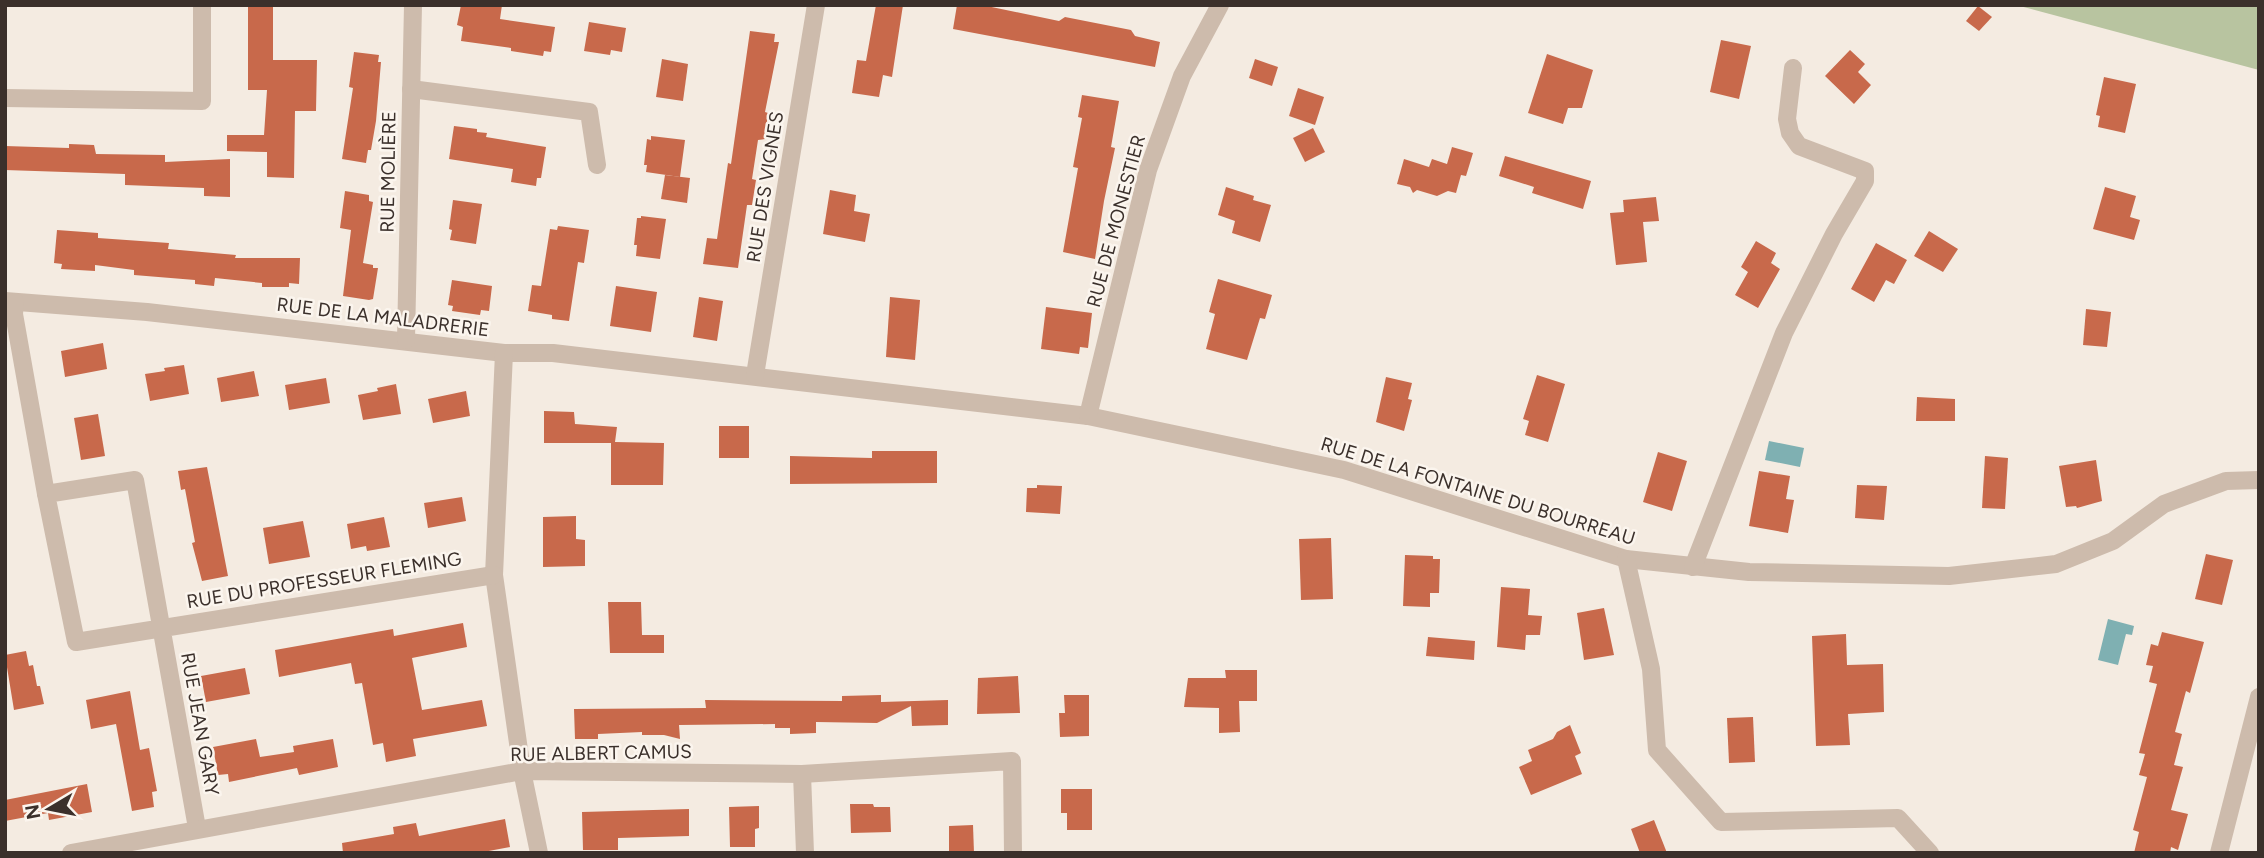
<svg xmlns="http://www.w3.org/2000/svg" width="2264" height="858" font-family="Figtree,sans-serif">
	<rect width="100%" height="100%" fill="#f4ebe1"/>
	<!-- green -->
	<polygon fill="#b8c4a0" points="2016,5 2259,5 2259,70"/>
	<!-- water -->
	<g fill="#7fb0b2">
		<polygon points="1769,441 1804,448 1800,467 1765,460"/>
		<polygon points="2108,619 2134,626 2132,635 2126,634 2118,665 2098,660"/>
	</g>
	<!-- building -->
	<g fill="#c8694b">
		<polygon points="248,5 273,5 273,60 317,60 316,111 295,111 294,178 267,177 267,152 227,151 227,135 264,135 267,90 248,90"/>
		<polygon points="461,5 502,5 500,19 555,27 551,52 544,51 543,56 511,51 511,48 461,41 463,27 457,25"/>
		<polygon points="876,5 903,5 892,77 883,75 879,97 852,93 857,60 866,61"/>
		<polygon points="957,5 982,5 1059,21 1065,17 1131,30 1135,36 1160,42 1155,67 953,29"/>
		<polygon points="1978,6 1992,17 1979,31 1966,21"/>
		<polygon points="589,22 626,28 622,52 611,50 610,55 584,51"/>
		<polygon points="750,31 775,34 774,42 779,42 765,112 768,113 765,139 758,140 752,179 756,180 752,205 747,205 738,268 703,264 707,238 717,239 728,163 731,164"/>
		<polygon points="1721,40 1751,46 1739,99 1710,92"/>
		<polygon points="1850,50 1865,64 1858,72 1871,85 1854,104 1825,76"/>
		<polygon points="354,52 379,55 378,62 381,62 376,121 371,150 368,150 366,163 342,159 353,88 349,87"/>
		<polygon points="1547,54 1593,70 1582,108 1568,108 1563,124 1528,113"/>
		<polygon points="662,59 688,64 683,101 656,97"/>
		<polygon points="1255,59 1278,67 1272,86 1249,78"/>
		<polygon points="2104,77 2136,84 2125,133 2098,127 2100,116 2096,115"/>
		<polygon points="1298,88 1324,97 1315,125 1289,116"/>
		<polygon points="1082,95 1119,101 1111,147 1115,148 1104,201 1095,259 1063,252 1078,168 1073,167 1082,118 1078,117"/>
		<polygon points="454,126 477,129 477,132 487,133 486,137 546,147 541,178 537,178 536,186 511,182 513,169 449,159"/>
		<polygon points="1313,128 1325,152 1305,162 1293,138"/>
		<polygon points="651,136 685,140 680,177 646,172 647,165 644,165 647,139 651,140"/>
		<polygon points="69,144 94,145 96,154 165,155 165,162 230,159 230,197 204,196 204,188 125,185 125,174 5,170 5,146 69,148"/>
		<polygon points="1452,147 1473,153 1466,176 1461,175 1456,193 1448,191 1437,196 1417,190 1413,193 1410,187 1397,184 1404,159 1429,167 1432,159 1447,164"/>
		<polygon points="1505,156 1591,181 1583,209 1532,193 1534,187 1499,176"/>
		<polygon points="665,175 690,178 687,203 661,199"/>
		<polygon points="1226,187 1254,196 1253,200 1271,205 1260,242 1232,233 1235,221 1218,215"/>
		<polygon points="2105,187 2136,196 2130,217 2140,220 2134,240 2093,229"/>
		<polygon points="830,190 856,195 854,211 870,214 865,242 823,234"/>
		<polygon points="345,191 369,195 369,201 373,202 363,263 373,265 373,268 378,268 373,299 369,300 343,296 351,230 340,228"/>
		<polygon points="1656,197 1659,221 1643,222 1647,262 1616,265 1610,213 1624,212 1623,200"/>
		<polygon points="453,200 482,204 476,244 450,240 452,230 449,229"/>
		<polygon points="641,216 666,219 660,259 636,256 637,245 634,245 637,218 641,218"/>
		<polygon points="558,226 589,230 584,263 578,262 569,321 552,319 552,315 528,311 532,285 541,286 550,229 557,230"/>
		<polygon points="57,230 98,233 98,238 169,243 168,249 236,255 235,258 300,258 299,284 289,283 289,287 262,287 262,283 215,278 214,286 195,284 195,280 134,275 134,270 95,265 95,271 61,269 62,264 54,263"/>
		<polygon points="1929,231 1958,249 1943,272 1914,256"/>
		<polygon points="1756,241 1776,253 1771,263 1780,269 1758,308 1735,295 1748,272 1741,267"/>
		<polygon points="1876,243 1907,260 1894,284 1886,280 1874,302 1851,289"/>
		<polygon points="1218,279 1272,295 1265,319 1260,318 1247,360 1206,349 1215,314 1209,312"/>
		<polygon points="452,280 492,286 489,311 481,310 480,315 452,311 453,306 448,305"/>
		<polygon points="616,286 657,292 651,332 610,326"/>
		<polygon points="699,297 723,301 717,341 693,337"/>
		<polygon points="890,297 920,300 915,360 886,357"/>
		<polygon points="1046,307 1092,313 1088,348 1080,347 1079,354 1041,349"/>
		<polygon points="2086,309 2111,312 2107,347 2083,345"/>
		<polygon points="103,343 107,369 65,377 61,351"/>
		<polygon points="184,365 189,394 150,401 145,374 165,371 164,368"/>
		<polygon points="254,371 259,396 221,402 217,378"/>
		<polygon points="1537,375 1565,384 1548,442 1525,435 1529,421 1523,419"/>
		<polygon points="1386,377 1412,383 1408,399 1412,400 1404,431 1376,422"/>
		<polygon points="326,378 330,403 289,410 285,385"/>
		<polygon points="396,384 401,414 363,420 358,395 378,391 377,388"/>
		<polygon points="466,391 470,416 433,423 428,399"/>
		<polygon points="1917,397 1955,399 1955,421 1916,421"/>
		<polygon points="544,411 574,412 575,424 617,427 615,442 664,443 663,485 611,485 611,443 544,443"/>
		<polygon points="98,414 105,456 81,460 74,418"/>
		<rect x="719" y="426" width="30" height="32"/>
		<polygon points="872,451 937,451 937,483 790,484 790,456 872,458"/>
		<polygon points="1658,452 1687,461 1672,511 1643,502"/>
		<polygon points="1985,456 2008,458 2005,509 1982,508"/>
		<polygon points="2096,460 2102,501 2077,508 2076,506 2066,507 2059,466"/>
		<polygon points="207,467 228,576 202,581 192,543 195,542 185,489 181,490 178,471"/>
		<polygon points="1759,471 1790,476 1786,499 1794,500 1788,533 1749,526"/>
		<polygon points="1037,485 1062,486 1060,514 1026,512 1027,488 1037,488"/>
		<polygon points="1857,485 1887,486 1884,520 1855,518"/>
		<polygon points="462,497 466,521 428,528 424,503"/>
		<polygon points="576,516 576,539 585,540 585,566 543,567 543,517"/>
		<polygon points="384,517 390,547 367,551 366,546 351,549 347,524"/>
		<polygon points="303,521 310,557 269,564 263,528"/>
		<polygon points="1331,538 1333,599 1301,600 1299,539"/>
		<polygon points="2206,554 2233,560 2222,605 2195,599"/>
		<polygon points="1405,555 1433,556 1433,559 1440,559 1439,593 1430,593 1430,607 1403,606"/>
		<polygon points="1501,587 1530,589 1528,615 1542,616 1540,635 1526,635 1525,650 1497,647"/>
		<polygon points="608,602 641,602 642,635 664,635 664,653 610,653"/>
		<polygon points="1604,608 1614,655 1584,660 1577,613"/>
		<polygon points="463,623 467,647 412,658 422,710 482,700 487,726 413,739 416,756 386,762 383,743 373,745 362,683 355,684 351,663 279,677 275,650 393,629 394,636"/>
		<polygon points="2162,632 2204,642 2190,693 2186,691 2175,732 2182,734 2174,765 2183,767 2171,810 2188,814 2178,850 2171,847 2170,853 2134,853 2139,832 2133,830 2147,777 2139,775 2145,754 2139,753 2157,684 2149,682 2153,666 2146,665 2151,644 2158,646"/>
		<polygon points="1846,634 1847,665 1883,664 1884,712 1848,714 1850,745 1816,746 1812,636"/>
		<polygon points="1428,637 1475,641 1474,660 1426,656"/>
		<polygon points="26,651 29,666 33,665 37,686 40,686 44,704 14,710 5,655"/>
		<polygon points="245,668 250,694 206,702 201,676"/>
		<polygon points="1225,670 1257,670 1257,701 1239,701 1240,732 1219,733 1219,708 1184,707 1188,678 1226,678"/>
		<polygon points="1018,676 1020,713 977,714 978,678"/>
		<polygon points="130,691 140,750 149,748 157,791 152,792 154,807 132,811 116,724 91,729 86,700"/>
		<polygon points="881,695 881,702 948,700 948,725 912,726 911,706 877,723 816,722 816,733 790,734 790,728 775,728 775,724 679,725 680,739 664,735 642,735 642,732 598,734 598,739 575,739 574,709 706,708 705,700 842,701 842,696"/>
		<polygon points="1064,695 1089,695 1089,736 1060,737 1059,713 1065,713"/>
		<polygon points="1753,717 1755,762 1729,763 1727,718"/>
		<polygon points="1570,725 1581,753 1575,756 1582,774 1531,795 1519,767 1532,761 1528,750 1553,739 1557,732"/>
		<polygon points="256,739 260,757 294,752 293,746 333,739 338,767 299,775 297,768 229,782 228,774 218,775 213,747"/>
		<polygon points="87,784 92,812 49,820 48,813 5,821 5,800"/>
		<polygon points="1061,789 1092,789 1092,830 1067,830 1067,813 1061,813"/>
		<polygon points="850,804 873,804 874,807 890,807 891,832 851,833"/>
		<polygon points="759,806 759,828 755,829 755,847 730,847 729,807"/>
		<polygon points="689,809 689,836 618,838 618,850 583,850 582,812"/>
		<polygon points="505,819 510,847 478,853 343,853 342,843 394,834 393,827 416,823 419,836"/>
		<polygon points="1654,820 1667,853 1640,853 1631,829"/>
		<polygon points="973,825 974,853 949,853 949,826"/>
	</g>
	<g fill="none" stroke-linecap="round" stroke-linejoin="round">
		<!-- minor -->
		<g stroke="#cdbbac" stroke-width="18">
			<polyline points="411,89 589,112 597,165"/>
			<polyline points="5,98 202,101 202,5"/>
			<polyline points="5,301 147,312 504,353 553,353 1088,416 1344,470 1626,559 1749,572 1949,576 2056,564 2113,541 2164,504 2226,481 2259,480"/>
			<polyline points="15,302 14,314 46,494"/>
			<polyline points="406,340 413,5"/>
			<polyline points="504,353 494,575 522,771 539,853"/>
			<polyline points="755,375 816,5"/>
			<polyline points="1088,416 1148,170 1182,76 1220,5"/>
			<polyline points="1626,559 1651,669 1657,750 1721,822 1898,818 1930,853"/>
			<polyline points="1693,567 1784,333 1834,234 1865,181 1865,171 1799,146 1790,133 1787,119 1793,68"/>
			<polyline points="802,774 805,853"/>
			<polyline points="197,828 135,480 46,494 76,642 494,575"/>
			<polyline points="71,853 522,771 802,774 1012,761 1013,853"/>
			<polyline points="2219,853 2259,697"/>
		</g>
	</g>
	<g text-anchor="middle" dominant-baseline="central" stroke-width="5" stroke-linejoin="round" paint-order="stroke">
		<!-- street labels -->
		<g font-size="19" fill="#3b302b" stroke="#fbf5ee">
			<text transform="translate(388 172) rotate(-89)">RUE MOLIÈRE</text>
			<text transform="translate(765 187) rotate(-81)">RUE DES VIGNES</text>
			<text transform="translate(1116 221) rotate(-75)">RUE DE MONESTIER</text>
			<text transform="translate(383 317) rotate(7)">RUE DE LA MALADRERIE</text>
			<text transform="translate(1478 491) rotate(17)">RUE DE LA FONTAINE DU BOURREAU</text>
			<text transform="translate(324 580) rotate(-9)">RUE DU PROFESSEUR FLEMING</text>
			<text transform="translate(200 724) rotate(80)">RUE JEAN GARY</text>
			<text transform="translate(601 753) rotate(-1)">RUE ALBERT CAMUS</text>
		</g>
	</g>
	<!-- border -->
	<rect width="2264" height="858" fill="none" stroke="#3b302b" stroke-width="14"/>
	<!-- north arrow -->
	<g transform="translate(49 809) rotate(260)" stroke="#fbf5ee" stroke-width="5" paint-order="stroke">
	<path d="M0-5L12 26L0 18L-12 26Z" fill="#3b302b"/>
	<text y="-10" font-size="19" font-weight="bold" text-anchor="middle" fill="#3b302b">N</text>
	</g>
</svg>
